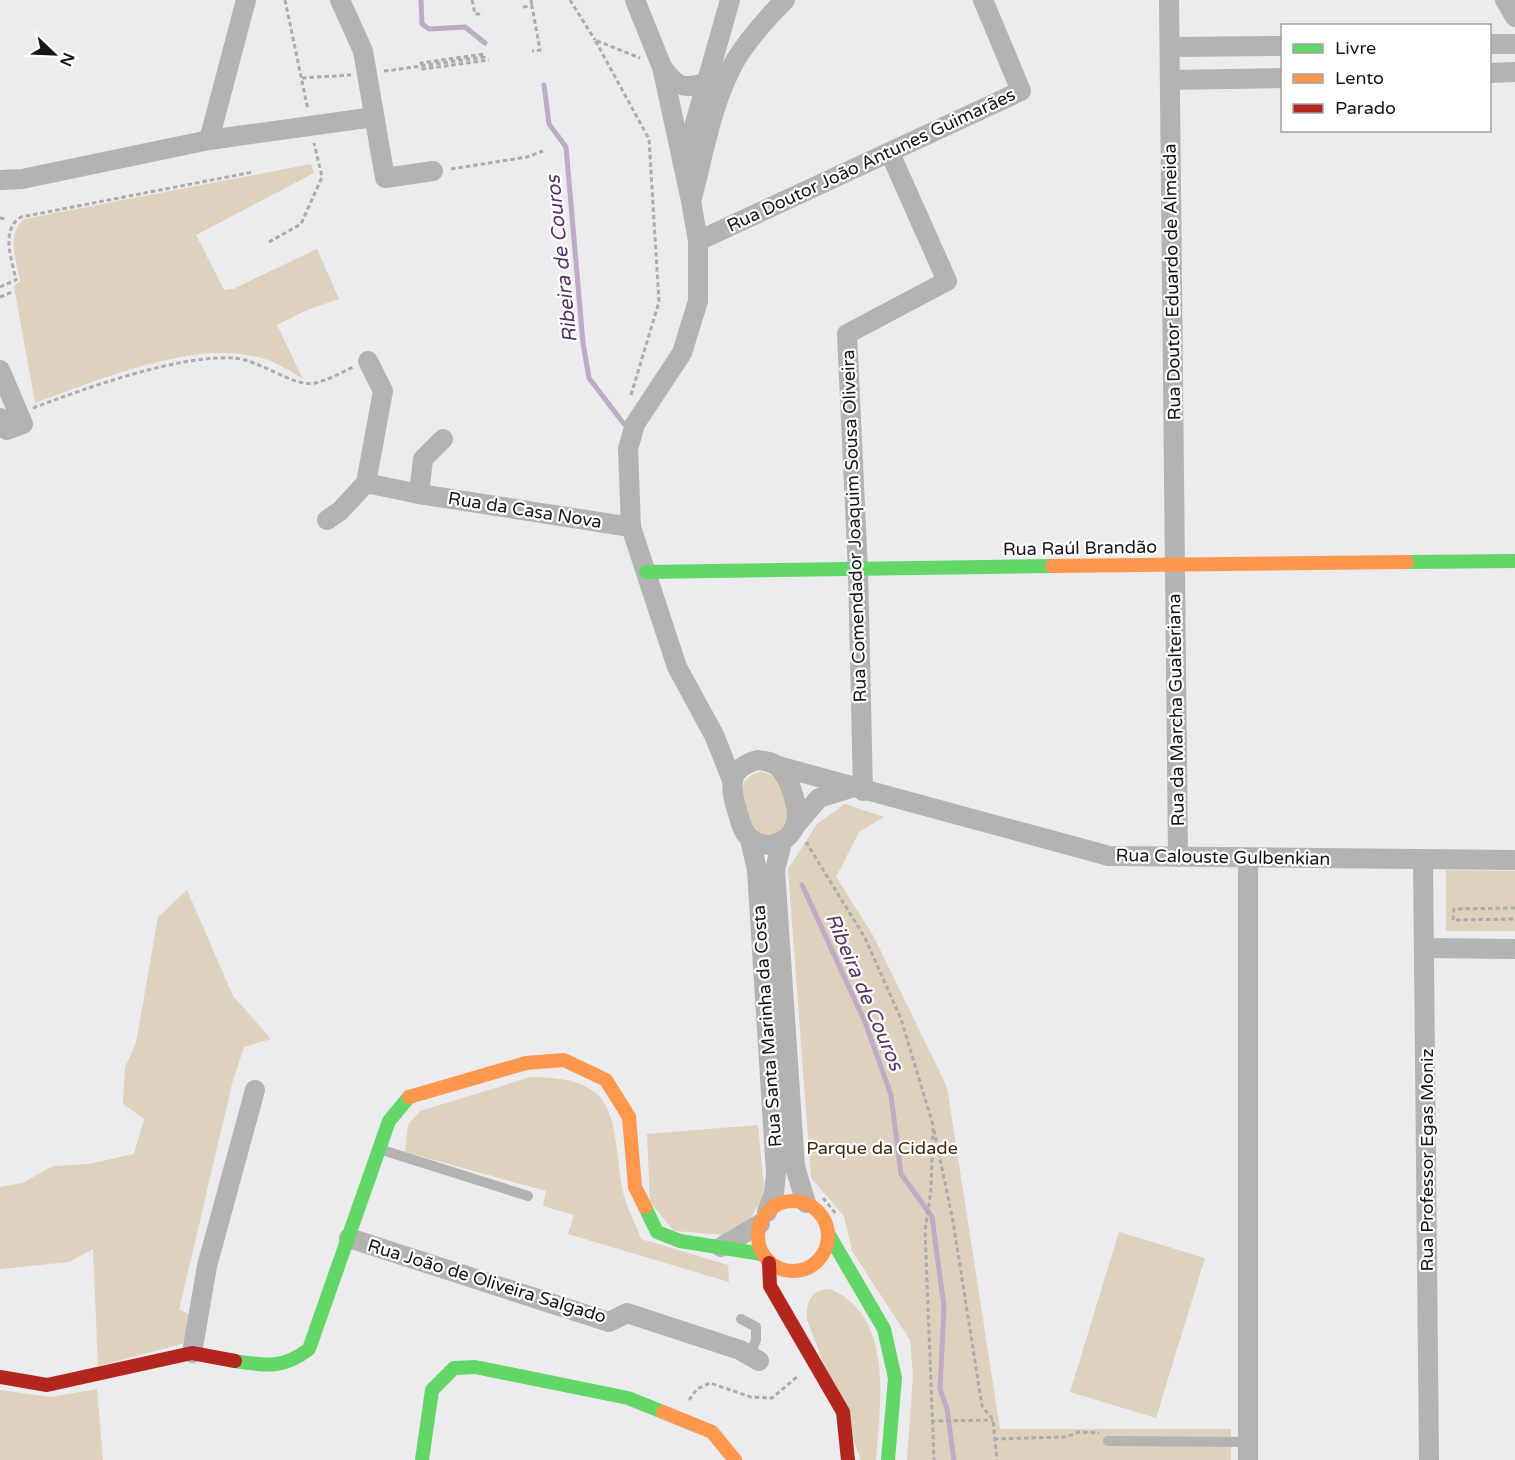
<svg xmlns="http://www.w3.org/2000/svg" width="1515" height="1460" font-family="'Varela Round',sans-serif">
	<rect width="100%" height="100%" fill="#ecebed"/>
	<!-- green -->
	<g fill="#ded1be">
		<path d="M 311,164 L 314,173 L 196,235 L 224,290 L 233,289 L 317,249 L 339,299 L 307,310 L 277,325 L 303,379 C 289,370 274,361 258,357 C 190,340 99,380 35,403 L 14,286 L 20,281 C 16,258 6,236 24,219 Z"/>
		<path d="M 760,772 C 786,774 791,809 785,830 L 772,837 C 768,836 762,835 758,833 C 753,830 751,822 749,817 C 740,799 735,778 760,772 Z"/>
		<polygon points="845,804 884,817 859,832 836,877 874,937 947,1087 1000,1429 1231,1429 1231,1460 907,1460 913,1376 910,1340 852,1251 844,1216 811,1178 788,869 817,824"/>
		<polygon points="1446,870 1515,871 1515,931 1446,931"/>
		<polygon points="187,890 233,996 271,1039 244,1047 233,1080 179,1310 190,1314 185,1343 98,1366 93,1249 69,1262 0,1269 0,1187 22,1183 53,1166 89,1164 134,1154 144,1119 123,1104 125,1067 136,1043 158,917"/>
		<path d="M 531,1077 C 620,1078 611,1115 622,1187 C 625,1205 635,1222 641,1239 L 728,1265 L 729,1282 L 568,1234 L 574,1215 L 543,1206 L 546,1191 L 405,1152 L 408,1125 L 420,1111 Z"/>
		<polygon points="758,1125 764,1187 762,1198 749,1221 726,1235 674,1231 650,1202 647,1134"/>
		<polygon points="1119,1232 1205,1258 1156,1418 1070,1392"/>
		<path d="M 830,1289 C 895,1316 880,1405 876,1460 L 861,1460 L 807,1320 C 806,1302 810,1290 830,1289 Z"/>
		<polygon points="97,1389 103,1460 0,1460 0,1390 51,1397"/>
	</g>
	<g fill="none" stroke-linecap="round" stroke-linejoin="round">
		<!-- stream -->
		<g stroke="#beabc6" stroke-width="5">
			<polyline points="421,0 422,24 429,29 465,27 485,43"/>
			<polyline points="544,85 549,124 566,147 583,343 589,378 624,424"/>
			<polyline points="802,885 865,1022 891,1095 901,1174 932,1217 944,1307 940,1389 947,1409 954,1460"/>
		</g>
		<!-- path -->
		<g stroke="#acacac" stroke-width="3" stroke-dasharray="4.5 3" stroke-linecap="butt">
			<polyline points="285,0 308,110"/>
			<polyline points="472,0 475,14 482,14"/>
			<polyline points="531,0 532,6"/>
			<polyline points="570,0 595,40"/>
			<polyline points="523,7 532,6 540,50 532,51"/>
			<polyline points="384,71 393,70 484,57 484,54 421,63 423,69 489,60"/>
			<polyline points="302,78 351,75"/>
			<polyline points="451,169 527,157 543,151"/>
			<polyline points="0,218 5,219"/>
			<polyline points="269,242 301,224 322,177 314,143"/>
			<path d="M 0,287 L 16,280 C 12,260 0,230 21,217 L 253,172"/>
			<polyline points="0,297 12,292"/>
			<polyline points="631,395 659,302 649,139 595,40 640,58"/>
			<path d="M 33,408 C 86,388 177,355 233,358 C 259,359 294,388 315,383 C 328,380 341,373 353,367"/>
			<polyline points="806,842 865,938 901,1019 933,1125 931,1190 925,1230 934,1460"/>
			<polyline points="1515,908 1454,909 1453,920 1515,919"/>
			<polyline points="934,1130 953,1221 982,1406 993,1420 997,1460"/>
			<polyline points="823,1198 836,1214"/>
			<polyline points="689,1400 697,1389 710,1383 751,1397 772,1398 798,1376"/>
			<polyline points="931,1421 993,1420"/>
			<polyline points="994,1439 1066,1437 1079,1432 1099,1433"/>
		</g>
		<!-- lane -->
		<g stroke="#b3b3b2" stroke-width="10">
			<polyline points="379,1149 528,1196"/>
			<polyline points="741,1319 756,1327 756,1340 749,1356"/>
			<polyline points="1108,1441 1248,1442"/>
		</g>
		<!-- street -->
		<g stroke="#b3b3b2" stroke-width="20">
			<polyline points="340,0 363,51 385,178 433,171"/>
			<polyline points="635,0 662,67 691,201 698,241 698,301 682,353 635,424 628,449 631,527 677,667 714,735 732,780"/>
			<polyline points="1169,0 1178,857"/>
			<polyline points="1505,0 1515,17"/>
			<polyline points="1490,44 1515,44"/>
			<polyline points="1170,47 1282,46"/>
			<path d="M 662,67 C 677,87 681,89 706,83"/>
			<polyline points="1490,73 1515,72"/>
			<polyline points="1170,80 1282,78"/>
			<polyline points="209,140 246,0"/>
			<polyline points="691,162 690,141 730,0"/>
			<polyline points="0,180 22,179 209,140 374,117"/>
			<path d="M 692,198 C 704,153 712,102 735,61 C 749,38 767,18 785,0"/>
			<polyline points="698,241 1021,91 983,0"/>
			<polyline points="0,370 23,424 7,430 0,418"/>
			<polyline points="443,439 423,459 419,494 631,527"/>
			<polyline points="366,483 383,391 368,361"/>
			<polyline points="327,520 340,511 366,483 419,494"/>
			<path d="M 757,760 C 765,761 772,761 778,767 C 790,777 801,812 795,826 C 788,844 765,851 750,838 C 742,832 741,823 738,814 C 730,788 726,769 757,760 Z"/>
			<polyline points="778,766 1109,856 1515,860"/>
			<polyline points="863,791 858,571 847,334 947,281 890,153"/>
			<polyline points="796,825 819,798 851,788"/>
			<polyline points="750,839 757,870 776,1173 774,1193 767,1212"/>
			<polyline points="782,842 775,870 795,1167 806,1203"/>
			<polyline points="1248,858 1248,1460"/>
			<polyline points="1423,860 1429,1460"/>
			<polyline points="1426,948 1515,949"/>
			<polyline points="349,1238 609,1322 627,1313 740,1350 759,1361"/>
			<polyline points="721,1247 760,1224"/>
			<polyline points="192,1353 207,1266 255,1090"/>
		</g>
		<!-- fast -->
		<g stroke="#63d668" stroke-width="14">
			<polyline points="1407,562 1515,561"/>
			<polyline points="646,572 1052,566"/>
			<polyline points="645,1207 657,1232 680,1241 762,1254"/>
			<polyline points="829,1235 884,1329 895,1378 888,1460"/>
			<path d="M 235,1361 C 267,1366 283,1369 309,1349 L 389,1121 L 409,1097"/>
			<polyline points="422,1460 432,1390 454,1368 475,1367 628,1398 663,1412"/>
		</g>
		<!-- slow -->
		<g stroke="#ff974d" stroke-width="14">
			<polyline points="1052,566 1407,562"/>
			<polyline points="409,1097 526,1063 564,1060 606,1080 629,1117 635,1187 645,1207"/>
			<circle cx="793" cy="1236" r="35"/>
			<polyline points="663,1412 712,1432 735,1460"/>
		</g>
		<!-- jam -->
		<g stroke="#b3261e" stroke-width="14">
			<polyline points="769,1263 770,1286 843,1412 848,1460"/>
			<polyline points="0,1377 47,1385 192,1353 235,1361"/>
		</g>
	</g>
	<g text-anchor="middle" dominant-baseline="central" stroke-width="4.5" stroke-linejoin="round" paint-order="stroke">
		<!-- street labels -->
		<g font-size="18" fill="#161517" stroke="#fff">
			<text transform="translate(871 160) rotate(-25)">Rua Doutor João Antunes Guimarães</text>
			<text transform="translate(1172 282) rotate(-91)">Rua Doutor Eduardo de Almeida</text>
			<text transform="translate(525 510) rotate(9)">Rua da Casa Nova</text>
			<text transform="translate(854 526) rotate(-92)">Rua Comendador Joaquim Sousa Oliveira</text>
			<text transform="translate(1080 548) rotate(-1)">Rua Raúl Brandão</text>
			<text transform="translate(1176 710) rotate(-91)">Rua da Marcha Gualteriana</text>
			<text transform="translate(1223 857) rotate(1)">Rua Calouste Gulbenkian</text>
			<text transform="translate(767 1026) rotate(-94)">Rua Santa Marinha da Costa</text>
			<text transform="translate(1427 1160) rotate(-90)">Rua Professor Egas Moniz</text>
			<text transform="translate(487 1281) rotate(17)">Rua João de Oliveira Salgado</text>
		</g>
		<!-- park labels -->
		<g font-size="18" fill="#3d2b08" stroke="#fff">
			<text x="882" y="1148">Parque da Cidade</text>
		</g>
		<!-- water labels -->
		<g font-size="20" font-style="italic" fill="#563365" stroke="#fff">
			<text transform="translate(562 259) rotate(-96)">Ribeira de Couros</text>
			<text transform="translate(864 992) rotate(67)">Ribeira de Couros</text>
		</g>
	</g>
	<!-- legend -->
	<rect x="1281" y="24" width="210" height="108" fill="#ffffff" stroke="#a2a1a2" stroke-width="1.5"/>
	<rect x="1293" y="44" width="30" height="9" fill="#63d668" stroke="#a2a1a2" stroke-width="1.5"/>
	<text x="1335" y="54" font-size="18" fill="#161517">Livre</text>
	<rect x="1293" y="74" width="30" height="9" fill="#ff974d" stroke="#a2a1a2" stroke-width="1.5"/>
	<text x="1335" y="84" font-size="18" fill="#161517">Lento</text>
	<rect x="1293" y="104" width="30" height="9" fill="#b3261e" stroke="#a2a1a2" stroke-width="1.5"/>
	<text x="1335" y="114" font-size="18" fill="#161517">Parado</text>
	<!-- north arrow -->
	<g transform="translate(54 54) rotate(113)" stroke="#ffffff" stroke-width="4.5" paint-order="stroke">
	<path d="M0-4.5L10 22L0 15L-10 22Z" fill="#161517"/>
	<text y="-9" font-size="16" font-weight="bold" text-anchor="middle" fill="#161517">N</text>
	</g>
</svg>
